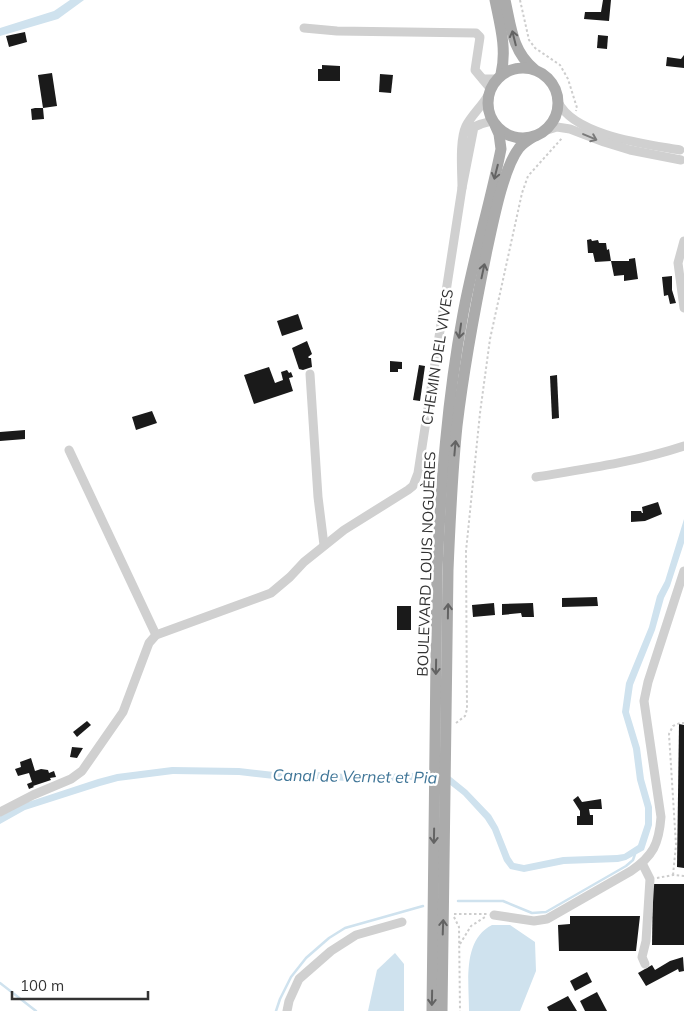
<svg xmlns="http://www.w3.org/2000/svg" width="684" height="1011" font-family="Mulish,sans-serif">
	<rect width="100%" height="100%" fill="#fff"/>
	<!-- water -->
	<g fill="#cfe2ee">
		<polygon points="70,0 84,0 58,19 0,36 0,28 54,11"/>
		<polygon points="684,519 684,543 670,586 664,598 655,630 633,685 629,712 640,748 644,779 652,807 652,825 644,850 626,860 618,862 564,864 524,872 510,869 504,861 492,830 485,819 463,795 444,780 401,780 375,783 317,779 292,781 239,775 173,774 118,781 100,786 25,810 0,824 0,816 22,804 98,779 117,774 172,767 239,768 292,774 317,772 374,776 401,773 446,773 467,790 491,815 498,827 510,857 514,863 524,865 563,857 617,855 624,854 638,845 645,824 645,808 637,780 633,749 622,712 626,683 649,627 657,596 665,581"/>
		<path d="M 492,925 L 510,925 L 535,942 L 536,971 L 520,1011 L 469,1011 C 469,983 462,940 492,925 Z"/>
		<polygon points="395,953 404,964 404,1011 368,1011 377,970"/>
	</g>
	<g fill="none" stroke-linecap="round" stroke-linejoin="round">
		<!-- stream -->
		<g stroke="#cfe2ee" stroke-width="2.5">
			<polyline points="458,901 503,901 532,913 546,912 626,866 633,860 635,854"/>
			<polyline points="0,983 36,1011"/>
			<polyline points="276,1011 280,999 291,977 306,958 329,938 345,928 423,906"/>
		</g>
	</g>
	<!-- building -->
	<g fill="#1a1a1a">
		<polygon points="603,0 611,0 609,21 584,19 585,12 601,12"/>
		<polygon points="25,32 27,42 9,47 6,36"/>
		<polygon points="598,35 608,36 607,49 597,48"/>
		<polygon points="684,55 684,68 666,66 667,57 681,59"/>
		<polygon points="322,65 340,66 340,81 318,81 318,69 322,69"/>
		<polygon points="52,73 57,106 43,108 38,75"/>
		<polygon points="380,74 393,75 391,93 379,92"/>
		<polygon points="35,108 43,108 44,119 32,120 31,109"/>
		<polygon points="591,239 592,241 598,240 599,243 606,243 607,250 609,249 611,261 595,262 593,253 588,253 587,240"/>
		<polygon points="635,258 638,279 624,281 624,275 614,276 611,261 629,261 629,259"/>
		<polygon points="672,276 672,290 676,303 670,304 668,295 664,296 662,277"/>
		<polygon points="298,314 303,329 282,336 277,321"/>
		<polygon points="307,341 312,354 308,357 309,358 311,358 312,367 303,370 299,369 292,348"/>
		<polygon points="390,361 402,362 402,369 398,369 398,372 390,372"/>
		<polygon points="419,365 425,366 420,401 413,400"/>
		<polygon points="269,367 275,383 283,380 281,372 287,370 289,373 291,372 293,377 289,378 293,391 254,404 244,375"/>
		<polygon points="557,375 559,418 552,419 550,376"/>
		<polygon points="152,411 157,423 136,430 132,417"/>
		<polygon points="25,430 25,439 0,441 0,432"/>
		<polygon points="658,502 662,514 645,521 631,522 631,511 641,511 642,513 643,513 642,507"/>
		<polygon points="597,597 598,606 562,607 562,598"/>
		<polygon points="494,603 495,615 473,617 472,605"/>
		<polygon points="533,603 534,617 522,617 521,613 502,615 502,604"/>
		<rect x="397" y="606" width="14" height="24"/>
		<polygon points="87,721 91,725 77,737 73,732"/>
		<polygon points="679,724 684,725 684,868 677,867"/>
		<polygon points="72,747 83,748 77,758 70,757"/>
		<polygon points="31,758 35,771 41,769 48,770 49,773 54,771 56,777 50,778 51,780 33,786 34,787 29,789 27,784 32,782 29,773 18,776 15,769 21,767 20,762"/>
		<polygon points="578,796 582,802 601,799 602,809 589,809 590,815 593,815 593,825 577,825 577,816 580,816 580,811 573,800"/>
		<polygon points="653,884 684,884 684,945 652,945"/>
		<polygon points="570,916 640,916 636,951 559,951 558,925 570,924"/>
		<polygon points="683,957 684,971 679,972 678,969 646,986 638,973 652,965 655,970 670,961"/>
		<polygon points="587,972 592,982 575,991 570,981"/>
		<polygon points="597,992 607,1011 585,1011 580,1001"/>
		<polygon points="568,996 577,1011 549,1011 547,1007"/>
	</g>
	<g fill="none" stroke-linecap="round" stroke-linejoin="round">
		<!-- path -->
		<g stroke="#cdcdcd" stroke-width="2" stroke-dasharray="2.5 2.5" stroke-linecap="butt">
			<polyline points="520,0 529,40 535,48 560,65 568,79 577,108 576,111"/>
			<polyline points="456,723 465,716 467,709 466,551 480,413 490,339 522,193 528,176 563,137"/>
			<polyline points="673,875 676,845 669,734 673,726 680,723 684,723"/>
			<polyline points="657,878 673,875 684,876"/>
			<polyline points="454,914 487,914"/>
			<polyline points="454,917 459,927 460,1011"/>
			<polyline points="460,944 471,926 485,917"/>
		</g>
		<!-- minor -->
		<g stroke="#d0d0d0" stroke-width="9">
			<polyline points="304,28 337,31 476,33 480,37 475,70 490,88"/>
			<polyline points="483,79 496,79"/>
			<path d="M 487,97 C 481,107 471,116 466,126 C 459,141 462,171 462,188 L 474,127 L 481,124 L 492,121"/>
			<path d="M 558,102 C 575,136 646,144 680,150"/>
			<polyline points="544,131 557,127 570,129 604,142 630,150 681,160"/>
			<polyline points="684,241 678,263 684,308"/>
			<polyline points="310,374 318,497 324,545"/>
			<polyline points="69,450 156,635"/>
			<path d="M 536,477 C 585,469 636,462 684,446"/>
			<polyline points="0,812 33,795 71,779 82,771 123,712 149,643 156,635 271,593 290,577 304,562 344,530 408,490 413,486 418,473 462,188"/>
			<polyline points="642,863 650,879 646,941 642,957 645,964"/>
			<path d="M 494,915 L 534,921 L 547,919 L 631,871 C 653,856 659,844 661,817 L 644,701 L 648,682 L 684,571"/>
			<polyline points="287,1011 289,1001 299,979 331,951 356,935 402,922"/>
		</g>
		<!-- major -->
		<g stroke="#ababab" stroke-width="11">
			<path d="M 495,0 C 500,25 507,49 501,74"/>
			<path d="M 505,0 C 511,26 512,51 534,69"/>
			<circle cx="523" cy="103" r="35"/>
			<path d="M 432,1011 L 437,570 C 441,485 447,399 463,314 C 473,259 490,204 501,149 L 499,134 L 495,125"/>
			<path d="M 442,1011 L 448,570 C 450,522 452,474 457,426 C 464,367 475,308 487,250 C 493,223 503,169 519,148 C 523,143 528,140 533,137"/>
		</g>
	</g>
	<!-- one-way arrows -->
	<defs><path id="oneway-shaft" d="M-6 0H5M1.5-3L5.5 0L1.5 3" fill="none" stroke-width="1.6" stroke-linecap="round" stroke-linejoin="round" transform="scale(1.25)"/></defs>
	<g stroke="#636363">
		<use href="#oneway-shaft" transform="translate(514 38) rotate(-104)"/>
		<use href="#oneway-shaft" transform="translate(496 172) rotate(104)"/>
		<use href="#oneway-shaft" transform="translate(483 271) rotate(-78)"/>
		<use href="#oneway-shaft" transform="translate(460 331) rotate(98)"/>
		<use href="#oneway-shaft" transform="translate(455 448) rotate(-85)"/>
		<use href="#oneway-shaft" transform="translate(448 611) rotate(-89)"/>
		<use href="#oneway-shaft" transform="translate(436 667) rotate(91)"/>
		<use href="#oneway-shaft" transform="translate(434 836) rotate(91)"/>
		<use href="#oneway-shaft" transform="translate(443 927) rotate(-88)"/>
		<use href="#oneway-shaft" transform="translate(432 998) rotate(91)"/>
	</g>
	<use stroke="#7a7a7a" href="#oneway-shaft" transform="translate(590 137) rotate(23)"/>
	<g text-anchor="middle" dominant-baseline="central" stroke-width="5" stroke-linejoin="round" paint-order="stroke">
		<!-- street labels -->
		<g font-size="15" fill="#333" stroke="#fff">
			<text transform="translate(437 357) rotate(-81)">CHEMIN DEL VIVES</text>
			<text transform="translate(426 564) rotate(-88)">BOULEVARD LOUIS NOGUÈRES</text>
		</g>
		<!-- water labels -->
		<g font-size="16" font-style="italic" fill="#3f7597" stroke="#fff">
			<text transform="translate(355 776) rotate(1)">Canal de Vernet et Pia</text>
		</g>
	</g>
	<!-- scale -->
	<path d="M12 991v8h136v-8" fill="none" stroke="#333333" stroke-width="2.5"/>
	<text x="20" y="991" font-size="15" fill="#333333" stroke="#ffffff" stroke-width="4" paint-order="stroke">100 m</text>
</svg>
